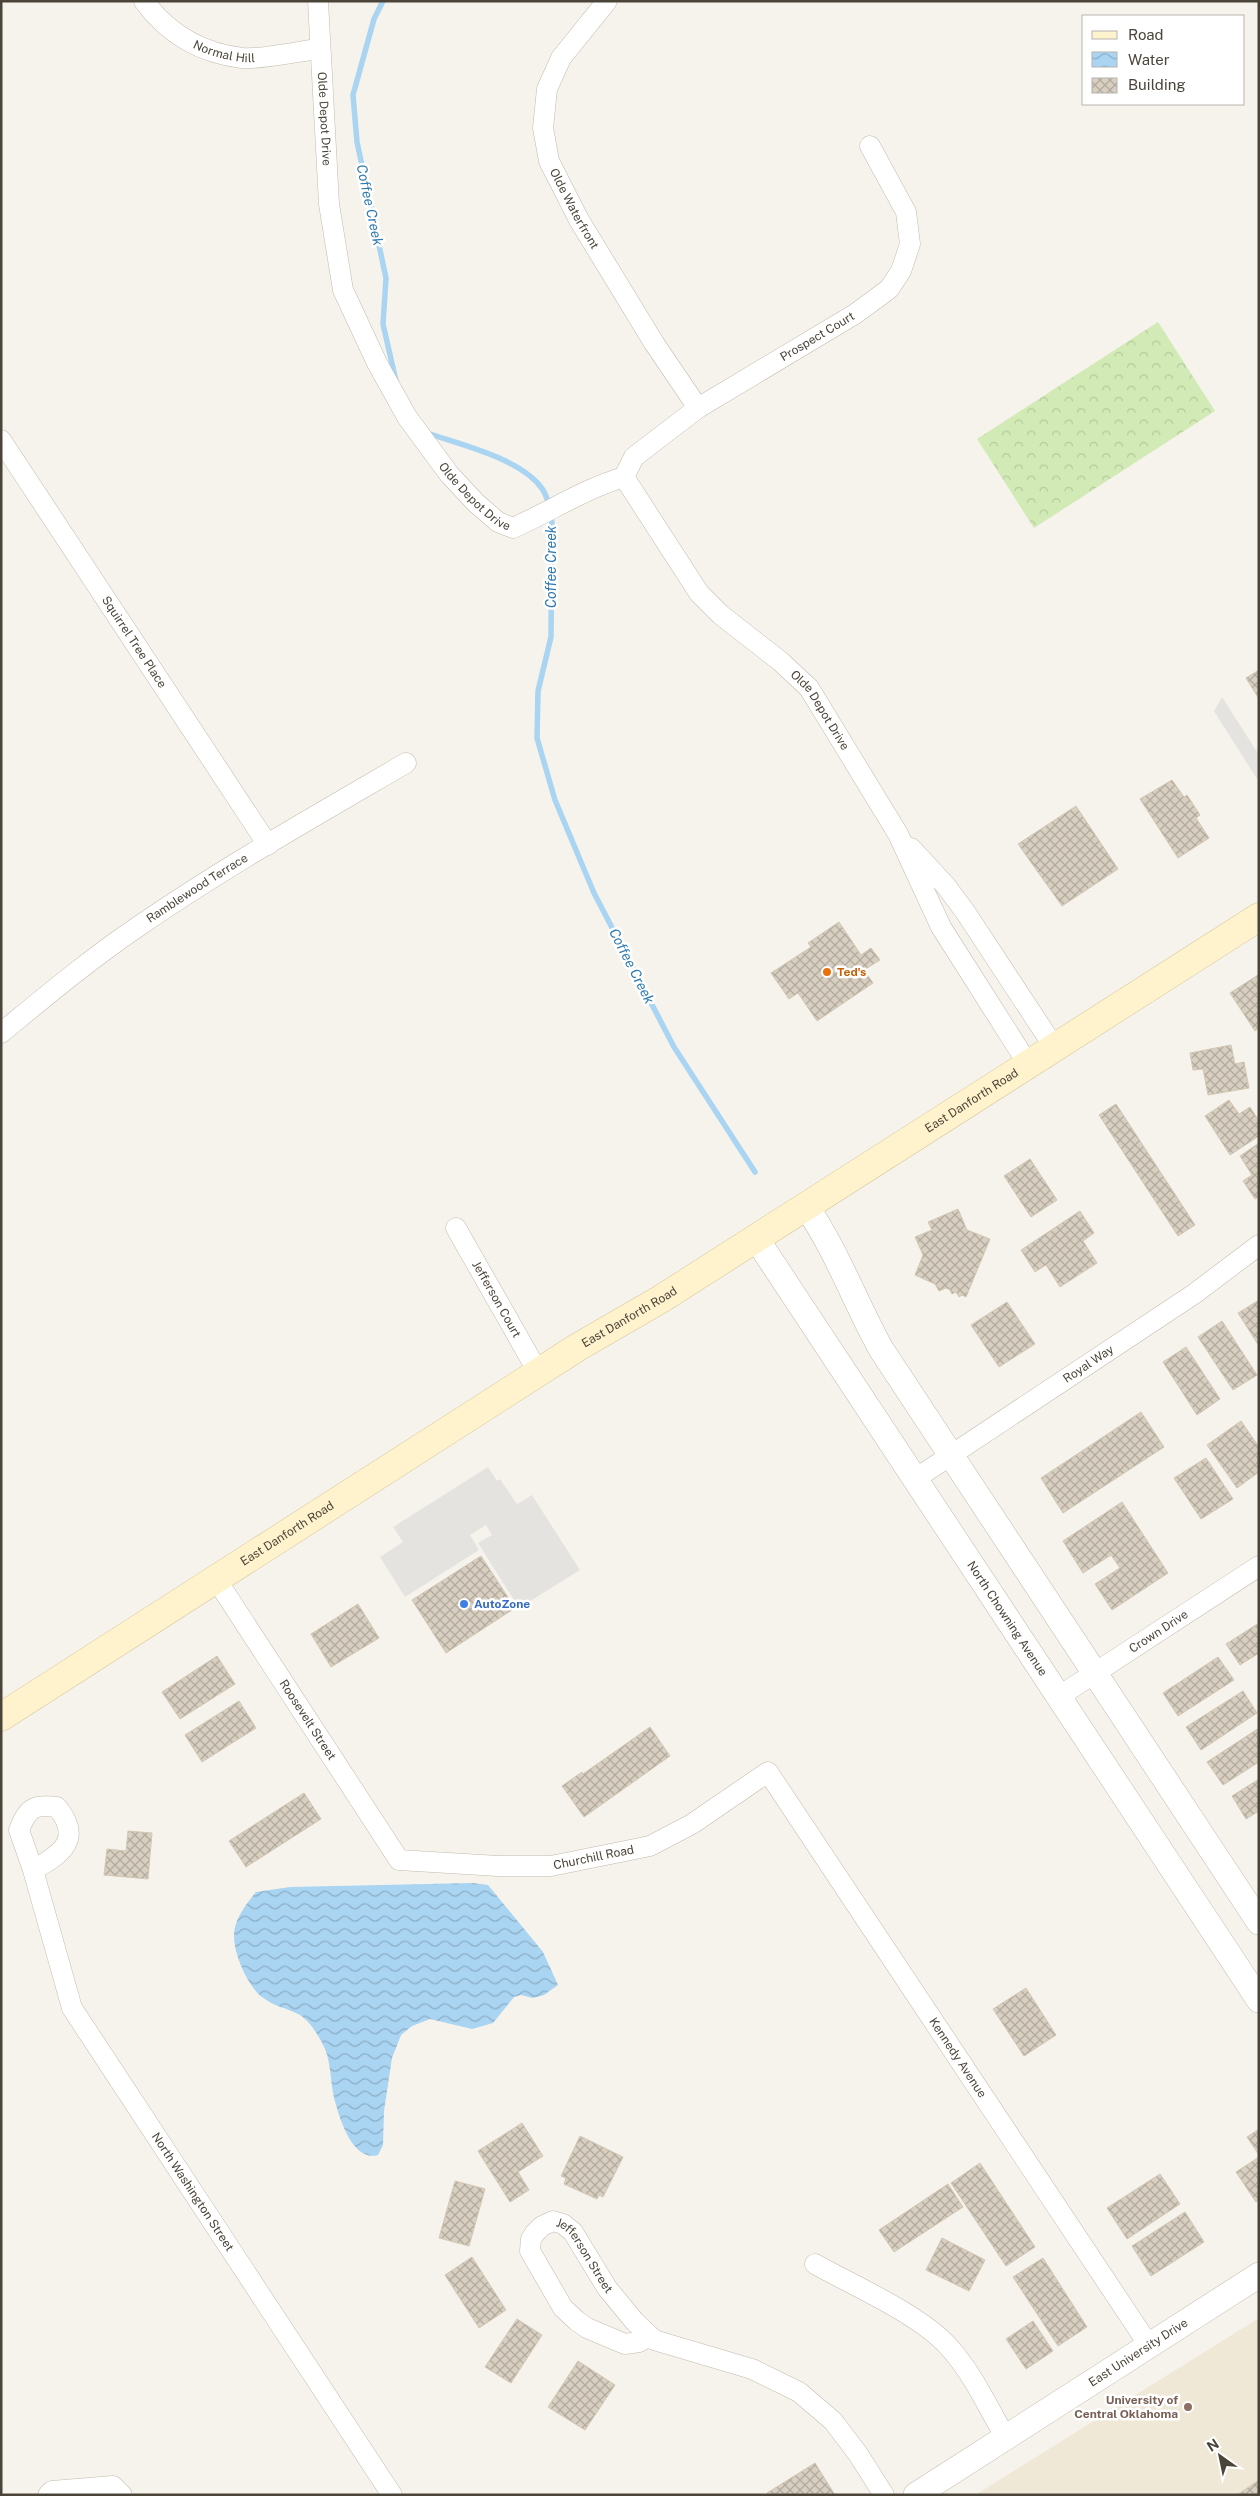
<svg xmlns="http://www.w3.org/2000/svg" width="1260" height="2496" font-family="'Public Sans',sans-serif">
	<defs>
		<pattern id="forest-crowns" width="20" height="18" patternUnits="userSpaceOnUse" patternTransform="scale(1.25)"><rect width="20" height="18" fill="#d2eab5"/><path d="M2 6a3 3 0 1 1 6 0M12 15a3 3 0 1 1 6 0" fill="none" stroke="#b6ca9c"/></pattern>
		<pattern id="water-waves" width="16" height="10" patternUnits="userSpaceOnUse" patternTransform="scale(1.25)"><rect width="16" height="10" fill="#a9d4f2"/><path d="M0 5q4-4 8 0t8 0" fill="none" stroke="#8caec5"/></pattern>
		<pattern id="building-cross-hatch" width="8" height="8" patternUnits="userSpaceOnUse" patternTransform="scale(1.25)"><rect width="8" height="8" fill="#d8cfc1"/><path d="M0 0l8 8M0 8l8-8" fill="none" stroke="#b1aa9e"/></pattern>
	</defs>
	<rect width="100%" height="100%" fill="#f6f3ec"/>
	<!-- education -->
	<polygon fill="#efe8d6" points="1259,2318 1259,2495 975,2495"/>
	<!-- forest -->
	<polygon fill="url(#forest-crowns)" points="1158,322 1215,411 1034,528 977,439"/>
	<!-- parking -->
	<g fill="#e5e3e0">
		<polygon points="1222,697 1259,755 1259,782 1214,711"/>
		<polygon points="488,1467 497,1481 500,1479 517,1504 532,1495 580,1570 519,1608 478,1543 492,1535 486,1525 470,1535 479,1550 405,1597 380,1557 403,1542 393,1527"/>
	</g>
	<!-- water -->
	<path fill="url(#water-waves)" d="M 473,1883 L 488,1885 L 543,1952 L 558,1985 L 544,1995 L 533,1998 L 521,1995 L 514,1997 L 493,2023 L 472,2029 L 430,2019 L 412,2026 L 401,2035 L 392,2058 L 384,2111 L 383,2145 L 378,2155 C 354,2162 341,2123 336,2105 C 330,2087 332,2066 325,2049 C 320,2038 311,2022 300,2015 C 288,2008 274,2007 262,1997 C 248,1986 234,1955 234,1936 C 234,1920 246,1904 256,1892 L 290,1887 Z"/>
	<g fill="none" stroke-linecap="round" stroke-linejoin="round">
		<!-- stream -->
		<g stroke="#a9d4f2" stroke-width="5.5">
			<polyline points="383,1 374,19 353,95 357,142 386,278 383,324 396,381"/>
			<path d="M 427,433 C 461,445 523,459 543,490 C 549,500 551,513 552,524 L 551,637 L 538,691 L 537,738 L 555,800 L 594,893 L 674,1047 L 755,1172"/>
		</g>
	</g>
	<!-- building -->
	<g fill="url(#building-cross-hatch)" stroke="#d3c7b4">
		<polygon points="1259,670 1259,699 1246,678"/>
		<polygon points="1172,780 1184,797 1187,795 1200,815 1196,818 1209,838 1178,858 1140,799"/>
		<polygon points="1076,806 1118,869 1062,906 1018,844"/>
		<polygon points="839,922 861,955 871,948 880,960 864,970 873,983 817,1021 798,993 789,999 771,973 811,947 808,943"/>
		<polygon points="1258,975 1259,1028 1255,1031 1230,993"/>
		<polygon points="1231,1045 1235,1064 1244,1062 1249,1088 1208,1095 1203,1069 1193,1070 1190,1053"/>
		<polygon points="1229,1100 1239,1114 1250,1107 1259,1121 1259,1136 1230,1155 1205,1116"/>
		<polygon points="1116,1104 1195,1225 1178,1236 1099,1115"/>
		<polygon points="1259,1143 1259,1197 1255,1199 1243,1181 1252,1175 1240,1156"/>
		<polygon points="1030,1159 1057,1200 1031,1217 1004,1176"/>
		<polygon points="958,1209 967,1230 990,1239 966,1297 962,1295 959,1297 956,1292 952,1294 950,1290 946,1288 939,1291 935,1284 915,1275 923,1255 915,1237 932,1230 928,1222"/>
		<polygon points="1080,1211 1094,1233 1083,1241 1097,1263 1060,1287 1046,1265 1035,1272 1021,1250"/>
		<polygon points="1259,1300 1259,1346 1238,1313"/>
		<polygon points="1007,1302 1035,1344 999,1367 971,1325"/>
		<polygon points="1222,1321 1257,1375 1233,1390 1198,1337"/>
		<polygon points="1186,1347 1220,1399 1197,1415 1163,1362"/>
		<polygon points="1141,1412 1164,1447 1063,1513 1041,1478"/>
		<polygon points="1241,1421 1259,1447 1259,1472 1237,1488 1207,1445"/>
		<polygon points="1206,1458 1233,1499 1201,1519 1174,1478"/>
		<polygon points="1122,1502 1168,1573 1112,1610 1095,1584 1120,1568 1111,1555 1083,1573 1063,1541"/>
		<polygon points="481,1556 515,1608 446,1653 412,1600"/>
		<polygon points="358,1604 379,1638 331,1667 311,1634"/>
		<polygon points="1259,1623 1259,1653 1240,1665 1226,1644"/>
		<polygon points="217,1656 235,1684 180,1719 162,1692"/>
		<polygon points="1218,1657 1234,1680 1178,1716 1163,1693"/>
		<polygon points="1243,1691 1257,1713 1201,1750 1186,1727"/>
		<polygon points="239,1701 256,1728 202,1762 185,1735"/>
		<polygon points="650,1727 670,1756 584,1817 562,1786 582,1772 583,1774"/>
		<polygon points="1259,1728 1259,1762 1223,1785 1207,1762"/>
		<polygon points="1259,1779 1259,1811 1246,1819 1232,1796"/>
		<polygon points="304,1793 321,1819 246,1867 229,1841"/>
		<polygon points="128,1831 152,1833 148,1879 104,1875 107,1849 126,1851"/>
		<polygon points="1026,1988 1056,2035 1024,2056 993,2009"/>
		<polygon points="522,2123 543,2156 518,2172 529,2190 510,2202 478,2151"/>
		<polygon points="1259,2129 1259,2155 1247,2137"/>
		<polygon points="580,2136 623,2157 603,2197 599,2195 597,2199 564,2184 566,2178 561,2176"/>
		<polygon points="1259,2157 1259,2200 1256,2202 1236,2172"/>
		<polygon points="980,2163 1035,2247 1006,2266 951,2183"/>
		<polygon points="1160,2174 1180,2204 1127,2239 1107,2208"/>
		<polygon points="455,2181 485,2189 469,2246 439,2238"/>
		<polygon points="948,2184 963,2207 894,2252 879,2230"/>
		<polygon points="1185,2212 1204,2242 1151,2276 1132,2246"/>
		<polygon points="942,2238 985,2260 969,2291 926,2270"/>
		<polygon points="472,2257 506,2310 479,2328 445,2275"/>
		<polygon points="1043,2258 1087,2327 1058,2346 1013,2277"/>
		<polygon points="517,2319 542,2335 511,2383 485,2367"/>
		<polygon points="1033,2321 1053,2351 1026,2369 1006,2339"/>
		<polygon points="578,2361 615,2385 585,2430 548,2407"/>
		<polygon points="815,2463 835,2495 768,2495 767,2493"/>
		<polygon points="1259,2480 1259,2495 1237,2495"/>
	</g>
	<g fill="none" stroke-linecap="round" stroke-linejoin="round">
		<defs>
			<g id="minor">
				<path id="s1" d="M 144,1 C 168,34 202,53 242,58 C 260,60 299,51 319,49"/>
				<path id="s2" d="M 318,1 L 329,204 L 343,290 L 377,363 L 407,417 L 449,474 L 476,503 L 498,522 L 513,528 C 551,511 584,489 624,477"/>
				<path id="s3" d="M 607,1 L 561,58 L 547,89 L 543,128 L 549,161 L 579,220 L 654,343 L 698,408"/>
				<path id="s4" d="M 1,440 L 268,845"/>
				<path id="s5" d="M 624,477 L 699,593 L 721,615 L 780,661 L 809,688 L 898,834 L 941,927 L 1028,1064"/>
				<path id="s6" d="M 624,477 L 634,457 L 698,408 L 855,314 L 889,289 L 901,271 L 910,244 L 906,212 L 870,146"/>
				<polyline points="911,848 946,886 966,913 1054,1047"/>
				<path id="s7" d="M 1,1033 C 45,997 89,960 136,928 C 223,868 315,816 406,763"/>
				<path id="s8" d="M 456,1228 L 538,1372"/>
				<path id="s9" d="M 915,1479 L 1194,1294 L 1259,1245"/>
				<path id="s10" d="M 216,1579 L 399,1860 L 498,1866 L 551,1866 L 650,1846 L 692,1824 L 768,1772 L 1148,2344"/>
				<path id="s11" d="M 1058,1697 L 1259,1566"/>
				<path id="s12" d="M 33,1870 C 62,1854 83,1839 57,1807 C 33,1804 28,1808 19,1830 L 33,1870 L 72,2008 L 392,2495"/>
				<path d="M 815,2264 C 854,2286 919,2314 948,2346 C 972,2372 988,2407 1005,2437"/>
				<path id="s13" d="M 650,2336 L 639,2342 L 625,2344 L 587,2328 L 577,2321 L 563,2308 L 530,2251 L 531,2239 L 535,2233 L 542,2226 L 553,2221 L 563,2224 L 573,2232 L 607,2288 L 635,2322 L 654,2340 L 752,2369 L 799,2392 L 833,2421 L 858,2454 L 884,2495"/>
				<polyline points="48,2495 52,2491 113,2486 122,2495"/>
			</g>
			<g id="tertiary">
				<path d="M 806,1206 C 837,1251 855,1302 881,1349 L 1259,1922"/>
				<path id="s14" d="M 756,1238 L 1259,2000"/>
				<path id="s15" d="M 916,2495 L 1259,2275"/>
			</g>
			<g id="secondary">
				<path id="s16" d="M 1,1717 L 578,1347 L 661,1299 L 1259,917"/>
			</g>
		</defs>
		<!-- minor casing -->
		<use href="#minor" stroke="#c2bbae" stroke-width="21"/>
		<!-- tertiary casing -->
		<use href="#tertiary" stroke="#c2bbae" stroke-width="26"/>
		<!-- secondary casing -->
		<use href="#secondary" stroke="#d6c79b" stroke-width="29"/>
		<!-- minor -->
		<use href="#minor" stroke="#fff" stroke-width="20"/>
		<!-- tertiary -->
		<use href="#tertiary" stroke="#fff" stroke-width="25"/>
		<!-- secondary -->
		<use href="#secondary" stroke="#fff3cd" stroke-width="28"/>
	</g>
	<!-- markers -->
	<circle fill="#e8710a" stroke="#fff" stroke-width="2" cx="827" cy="972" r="5"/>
	<circle fill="#3f7fe0" stroke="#fff" stroke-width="2" cx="464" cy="1604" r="5"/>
	<circle fill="#8d6e63" stroke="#fff" stroke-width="2" cx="1188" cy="2407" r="5"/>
	<g text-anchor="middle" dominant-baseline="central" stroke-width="5" stroke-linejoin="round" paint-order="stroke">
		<!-- street labels -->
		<g font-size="12" fill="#4b4439" stroke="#fff">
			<text stroke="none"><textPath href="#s1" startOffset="98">Normal Hill</textPath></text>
			<text stroke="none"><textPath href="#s2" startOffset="118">Olde Depot Drive</textPath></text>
			<text stroke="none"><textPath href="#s3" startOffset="234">Olde Waterfront</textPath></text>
			<text stroke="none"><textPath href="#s6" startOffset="242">Prospect Court</textPath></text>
			<text stroke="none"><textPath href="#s2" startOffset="538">Olde Depot Drive</textPath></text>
			<text stroke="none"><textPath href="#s4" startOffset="242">Squirrel Tree Place</textPath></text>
			<text stroke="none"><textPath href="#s5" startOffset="308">Olde Depot Drive</textPath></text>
			<text stroke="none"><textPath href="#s7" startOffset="244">Ramblewood Terrace</textPath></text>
			<text stroke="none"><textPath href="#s16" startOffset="1150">East Danforth Road</textPath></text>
			<text stroke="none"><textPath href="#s8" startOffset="82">Jefferson Court</textPath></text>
			<text stroke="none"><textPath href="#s16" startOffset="745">East Danforth Road</textPath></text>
			<text stroke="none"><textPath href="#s9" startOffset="208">Royal Way</textPath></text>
			<text stroke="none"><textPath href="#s16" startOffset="340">East Danforth Road</textPath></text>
			<text stroke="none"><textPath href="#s14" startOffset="456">North Chowning Avenue</textPath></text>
			<text stroke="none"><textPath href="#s11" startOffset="120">Crown Drive</textPath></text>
			<text stroke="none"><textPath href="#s10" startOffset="168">Roosevelt Street</textPath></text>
			<text stroke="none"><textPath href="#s10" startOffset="531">Churchill Road</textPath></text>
			<text stroke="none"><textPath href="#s10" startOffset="1071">Kennedy Avenue</textPath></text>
			<text stroke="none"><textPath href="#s12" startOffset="539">North Washington Street</textPath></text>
			<text stroke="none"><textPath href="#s13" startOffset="255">Jefferson Street</textPath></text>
			<text stroke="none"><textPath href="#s15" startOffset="264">East University Drive</textPath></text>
		</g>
		<!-- food labels -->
		<g font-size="12" font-weight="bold" fill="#c56008" stroke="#fff" text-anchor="start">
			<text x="837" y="972">Ted's</text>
		</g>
		<!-- shop labels -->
		<g font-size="12" font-weight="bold" fill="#366cbe" stroke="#fff" text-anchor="start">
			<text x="474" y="1604">AutoZone</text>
		</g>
		<!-- education labels -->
		<g font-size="12" font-weight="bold" fill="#785e54" stroke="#fff" text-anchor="end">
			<text x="1178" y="2400">University of<tspan x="1178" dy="14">Central Oklahoma</tspan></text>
		</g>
		<!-- water labels -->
		<g font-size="14" font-style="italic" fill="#2e7ab2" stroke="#fff">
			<text transform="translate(370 205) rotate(78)">Coffee Creek</text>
			<text transform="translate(551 567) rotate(-90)">Coffee Creek</text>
			<text transform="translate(632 966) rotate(63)">Coffee Creek</text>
		</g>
	</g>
	<!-- border -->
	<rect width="1260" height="2496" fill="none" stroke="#4b4439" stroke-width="5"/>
	<!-- legend -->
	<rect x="1082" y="15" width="162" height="90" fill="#ffffff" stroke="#b7b4b0"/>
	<rect x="1092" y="31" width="25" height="8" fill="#fff3cd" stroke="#b7b4b0"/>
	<text x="1128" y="40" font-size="15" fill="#4b4439">Road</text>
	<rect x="1092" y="52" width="25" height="15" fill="url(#water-waves)" stroke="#b7b4b0"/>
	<text x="1128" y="65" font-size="15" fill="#4b4439">Water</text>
	<rect x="1092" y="78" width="25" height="15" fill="url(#building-cross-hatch)" stroke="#b7b4b0"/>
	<text x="1128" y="90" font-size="15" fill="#4b4439">Building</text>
	<!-- north arrow -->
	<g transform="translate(1220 2456) rotate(327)" stroke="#ffffff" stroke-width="4" paint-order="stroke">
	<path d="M0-4L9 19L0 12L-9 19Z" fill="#4b4439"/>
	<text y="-8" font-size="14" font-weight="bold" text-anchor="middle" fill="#4b4439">N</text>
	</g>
</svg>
